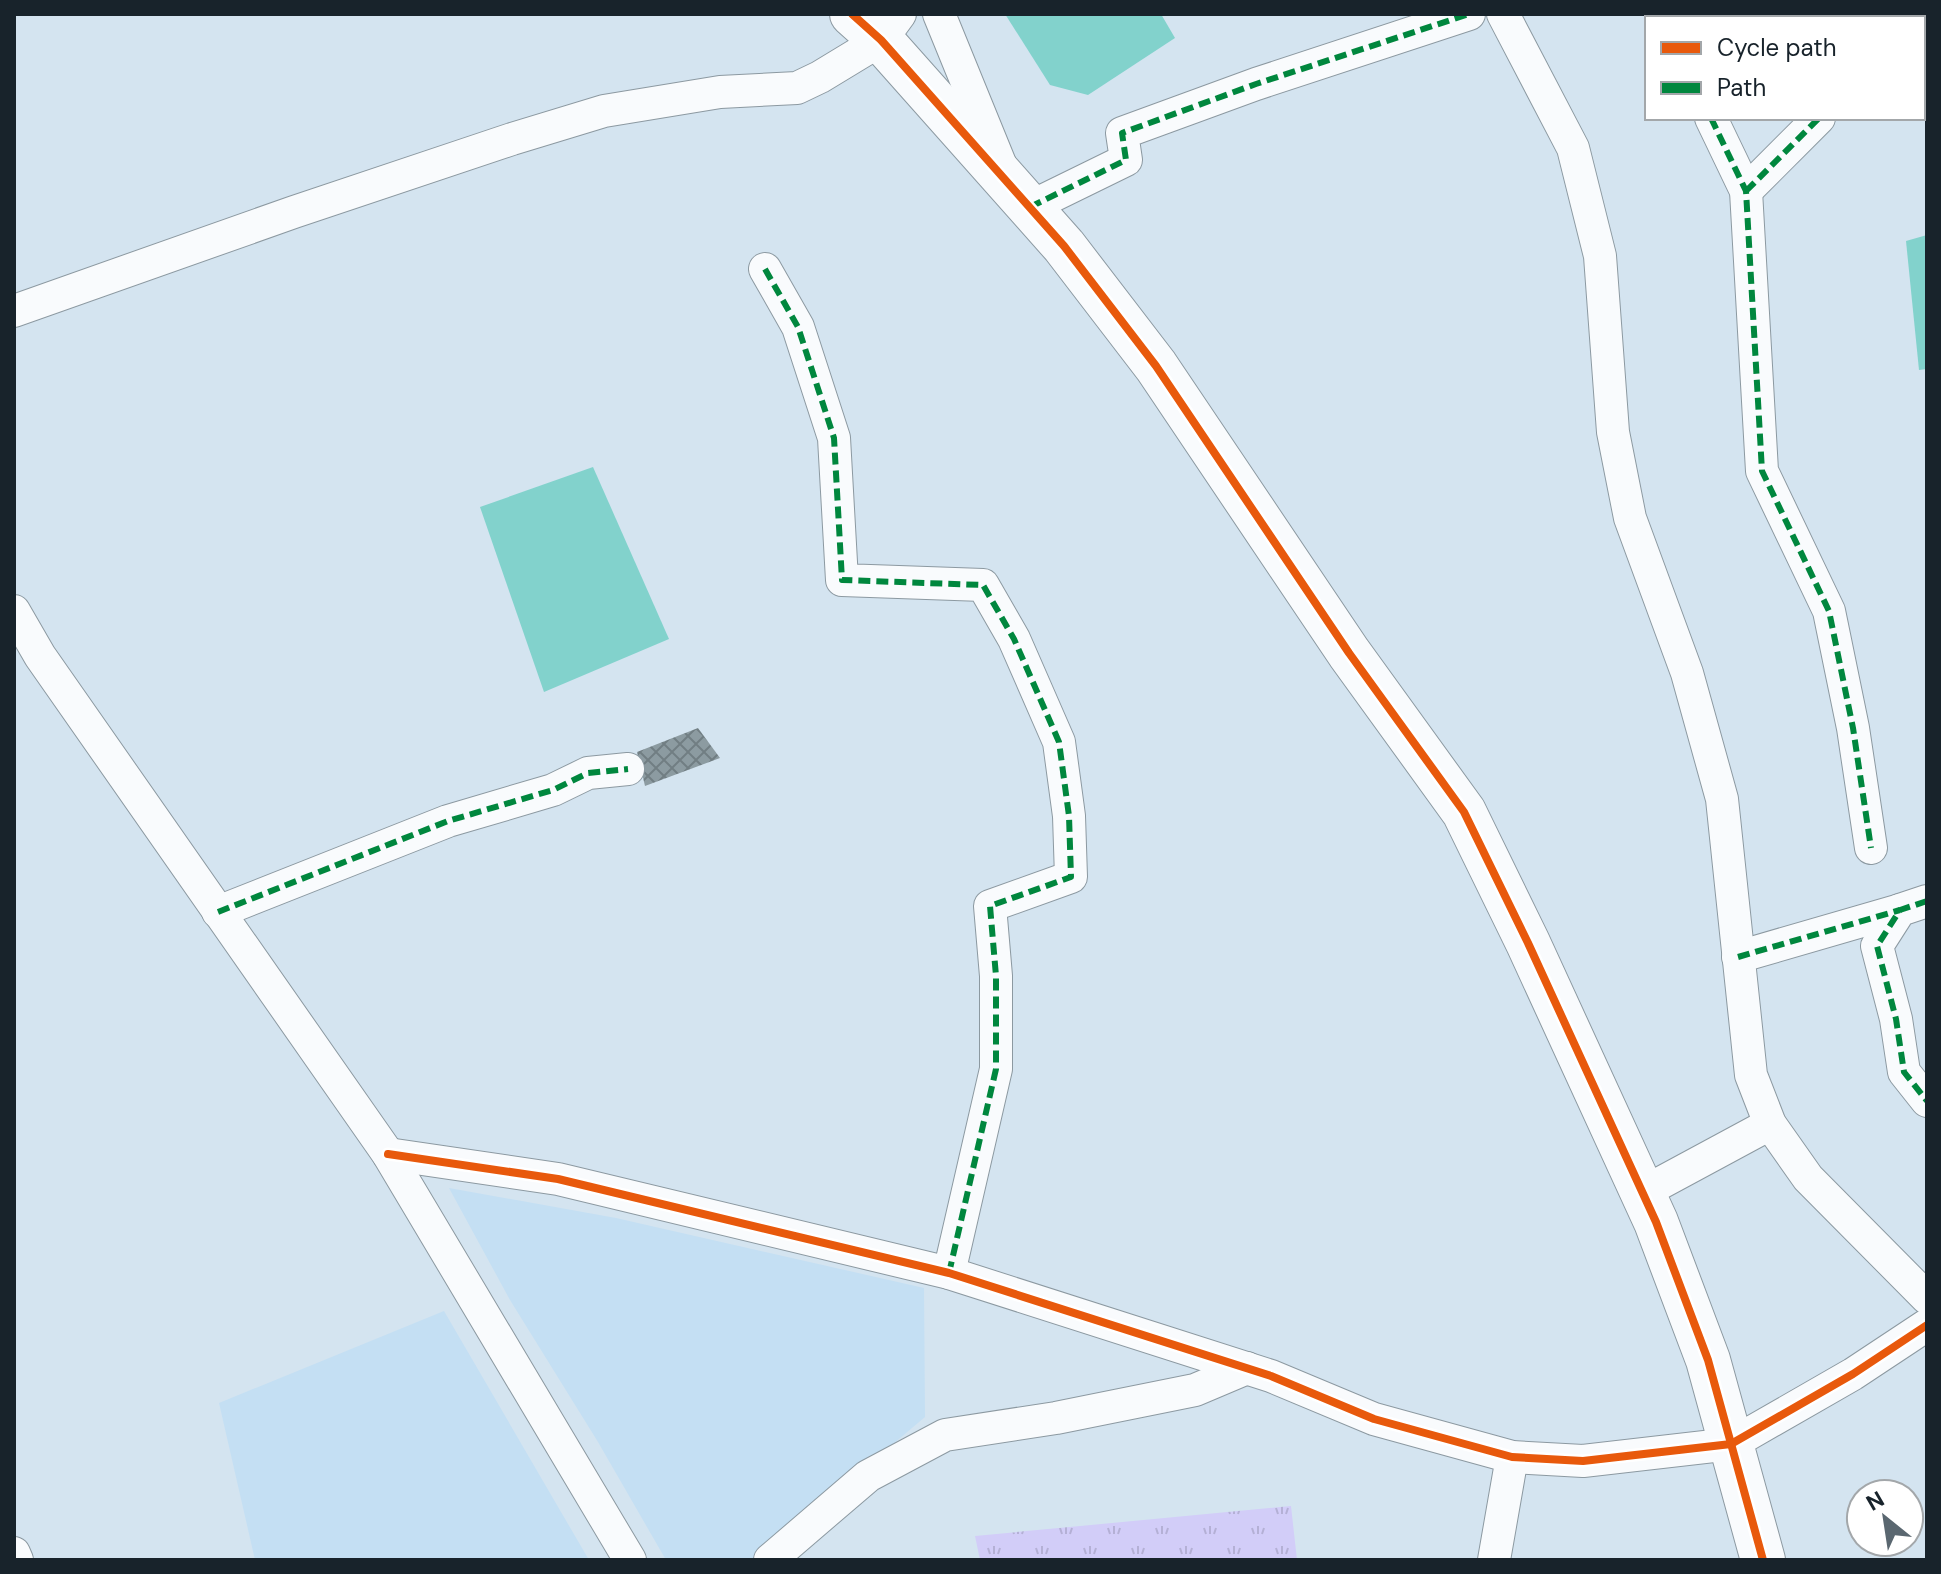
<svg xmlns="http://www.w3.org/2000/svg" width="1941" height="1574" font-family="'DM Sans',sans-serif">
	<defs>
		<pattern id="grass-tufts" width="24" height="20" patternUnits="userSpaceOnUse" patternTransform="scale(2)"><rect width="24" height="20" fill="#d2cdf8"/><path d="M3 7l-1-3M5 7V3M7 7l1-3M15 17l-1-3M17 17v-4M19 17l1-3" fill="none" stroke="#b4b0d5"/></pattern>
		<pattern id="building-cross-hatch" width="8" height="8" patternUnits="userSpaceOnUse" patternTransform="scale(2)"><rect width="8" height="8" fill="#8c9ba1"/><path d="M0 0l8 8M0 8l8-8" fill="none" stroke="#717e83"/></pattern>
	</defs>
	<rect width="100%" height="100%" fill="#d4e4f0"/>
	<!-- built -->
	<g fill="#c4dff3">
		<polygon points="449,1188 616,1218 924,1288 925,1417 756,1560 666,1560 598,1442 510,1300"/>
		<polygon points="444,1311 589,1560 255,1560 219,1403"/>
	</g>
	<!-- grass -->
	<polygon fill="url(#grass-tufts)" points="1291,1506 1297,1560 980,1560 975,1536"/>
	<!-- water -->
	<g fill="#82d2cc">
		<polygon points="1005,14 1161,14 1175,38 1088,95 1050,85"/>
		<polygon points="1927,235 1927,369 1919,370 1906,241"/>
		<polygon points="593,467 669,639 544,692 480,507"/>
	</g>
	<!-- building -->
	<polygon fill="url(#building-cross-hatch)" points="698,728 720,758 645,786 637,752"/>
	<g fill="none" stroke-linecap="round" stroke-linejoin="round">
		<defs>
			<g id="street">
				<polyline points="939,14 1001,166"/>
				<polyline points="1503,14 1573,148 1600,256 1613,432 1630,518 1687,673 1722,799 1751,1075 1770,1124 1808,1178 1927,1298"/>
				<polyline points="1661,14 1663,18"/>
				<polyline points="1920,18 1924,14"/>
				<polyline points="1711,118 1746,191 1762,471 1829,611 1853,728 1871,848"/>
				<polyline points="1746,191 1819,118"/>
				<polyline points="1030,207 1126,160 1122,133 1256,84 1469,14"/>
				<polyline points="765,269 798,327 834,438 842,580 983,585 1014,639 1059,742 1069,816 1071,877 990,906 996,976 996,1069 949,1273"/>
				<polyline points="14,311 294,212 512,139 604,111 720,92 797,88 820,77 881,40 900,14"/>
				<polyline points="14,611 40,656 388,1154 630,1560"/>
				<polyline points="1927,901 1900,910 1877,946 1896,1019 1904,1072 1927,1101"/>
				<polyline points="218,912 448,821 553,790 588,773 628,769"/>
				<polyline points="1738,957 1900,910"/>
				<polyline points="388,1154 558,1179 949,1273 1271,1376 1374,1419 1512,1457 1583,1461 1731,1444 1853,1374 1927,1325"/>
				<polyline points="1642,1193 1770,1124"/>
				<polyline points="14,1553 17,1560"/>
				<polyline points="770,1560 868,1476 945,1435 1056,1418 1195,1390 1247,1368"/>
				<polyline points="1494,1560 1512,1457"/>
			</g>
			<polyline id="secondary" points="852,14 881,40 1064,246 1156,366 1349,653 1464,812 1528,943 1656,1222 1708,1360 1763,1560"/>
		</defs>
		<!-- street casing -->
		<use href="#street" stroke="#8c99a1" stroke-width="34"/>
		<!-- secondary casing -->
		<use href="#secondary" stroke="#8c99a1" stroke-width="46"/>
		<!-- street -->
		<use href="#street" stroke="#f9fbfd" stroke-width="32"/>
		<!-- secondary -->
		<use href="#secondary" stroke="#f9fbfd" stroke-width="44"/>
		<!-- quiet -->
		<g stroke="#00873e" stroke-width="6" stroke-dasharray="12 6" stroke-linecap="butt">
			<polyline points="1661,14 1663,18"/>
			<polyline points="1920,18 1924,14"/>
			<polyline points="1711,118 1746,191 1762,471 1829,611 1853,728 1871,848"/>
			<polyline points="1746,191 1819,118"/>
			<polyline points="1030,207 1126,160 1122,133 1256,84 1469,14"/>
			<polyline points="765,269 798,327 834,438 842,580 983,585 1014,639 1059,742 1069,816 1071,877 990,906 996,976 996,1069 949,1273"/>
			<polyline points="1927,901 1900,910 1877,946 1896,1019 1904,1072 1927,1101"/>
			<polyline points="218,912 448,821 553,790 588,773 628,769"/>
			<polyline points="1738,957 1900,910"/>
		</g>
		<defs>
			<g id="cycleway">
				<polyline points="852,14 881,40 1064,246 1156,366 1349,653 1464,812 1528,943 1656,1222 1708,1360 1763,1560"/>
				<polyline points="388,1154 558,1179 949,1273 1271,1376 1374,1419 1512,1457 1583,1461 1731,1444 1853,1374 1927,1325"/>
			</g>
		</defs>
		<!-- cycleway casing -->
		<use href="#cycleway" stroke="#fff" stroke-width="13"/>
		<!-- cycleway -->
		<use href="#cycleway" stroke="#e8590c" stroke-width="8"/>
	</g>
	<!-- border -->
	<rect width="1941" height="1574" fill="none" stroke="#18232b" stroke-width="32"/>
	<!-- legend -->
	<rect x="1645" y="16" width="280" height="104" fill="#ffffff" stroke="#a3a7aa" stroke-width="2"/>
	<rect x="1661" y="42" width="40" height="12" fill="#e8590c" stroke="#a3a7aa" stroke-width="2"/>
	<text x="1717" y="56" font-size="24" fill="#18232b">Cycle path</text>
	<rect x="1661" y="82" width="40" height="12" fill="#00873e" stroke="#a3a7aa" stroke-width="2"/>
	<text x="1717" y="96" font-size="24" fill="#18232b">Path</text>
	<!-- north arrow -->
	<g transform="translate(1885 1518) rotate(330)"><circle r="38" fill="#ffffff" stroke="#a3a7aa" stroke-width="2"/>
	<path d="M0-6L14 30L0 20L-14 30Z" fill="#5a6770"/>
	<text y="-12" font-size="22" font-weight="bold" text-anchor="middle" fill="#18232b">N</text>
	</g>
</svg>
